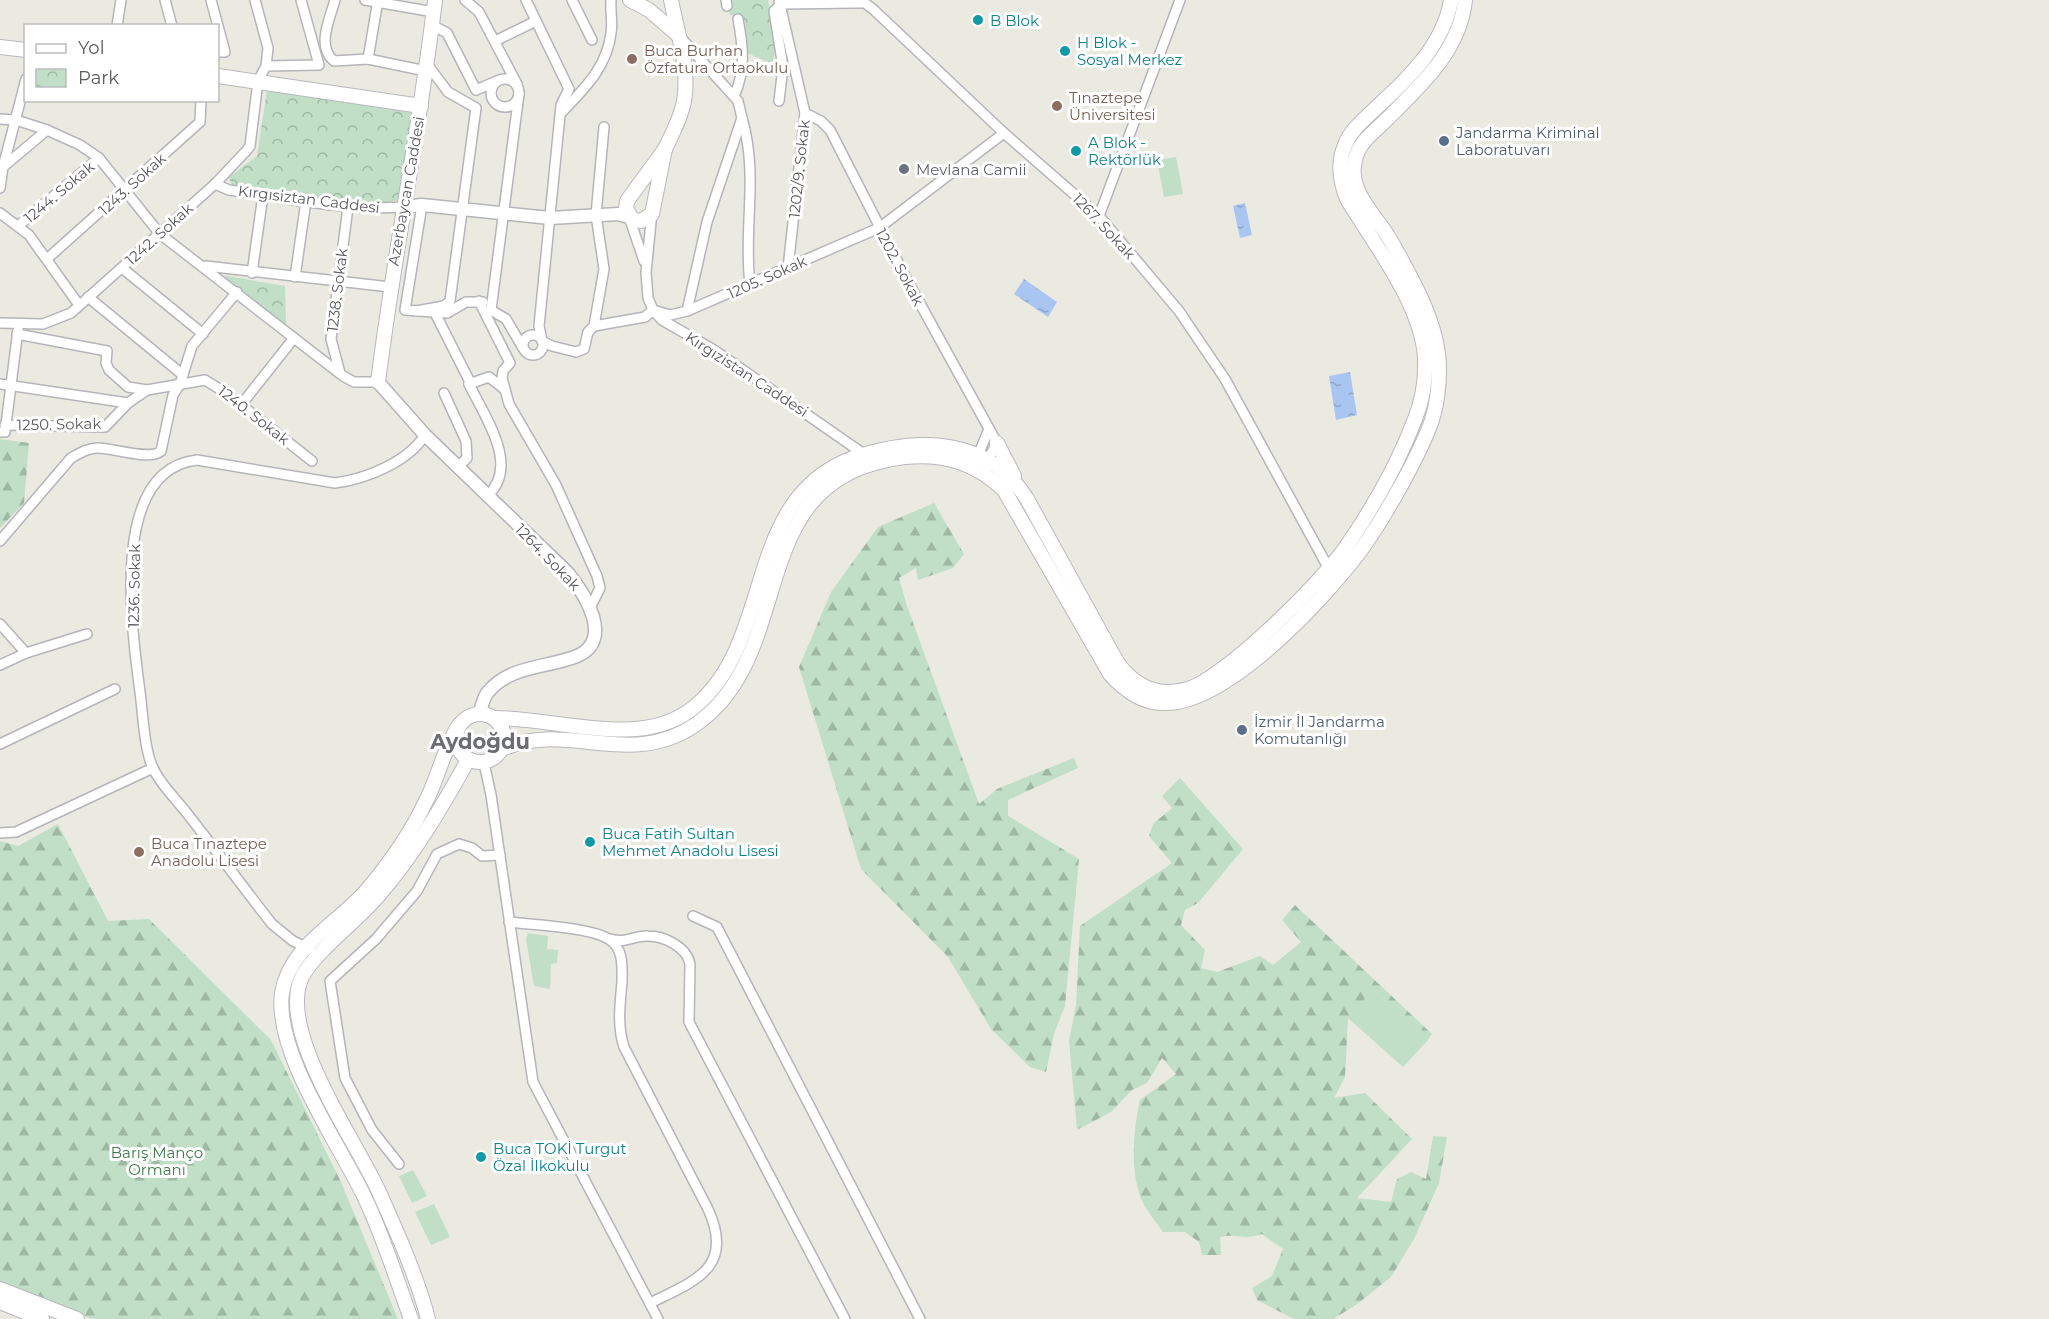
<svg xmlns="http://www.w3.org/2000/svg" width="2049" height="1319" font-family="Montserrat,sans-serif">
	<defs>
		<pattern id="forest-firs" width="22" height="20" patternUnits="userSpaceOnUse" patternTransform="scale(1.5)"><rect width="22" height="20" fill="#c0dfc6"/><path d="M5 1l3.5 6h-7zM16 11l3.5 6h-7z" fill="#9fb8a4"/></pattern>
		<pattern id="park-crowns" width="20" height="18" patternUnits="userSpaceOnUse" patternTransform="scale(1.5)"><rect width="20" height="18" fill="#c0dfc6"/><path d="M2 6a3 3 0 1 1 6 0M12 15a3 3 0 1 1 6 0" fill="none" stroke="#9fb8a4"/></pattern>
		<pattern id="water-ripples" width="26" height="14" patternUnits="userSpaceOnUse" patternTransform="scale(1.5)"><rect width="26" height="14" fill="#a9c6f3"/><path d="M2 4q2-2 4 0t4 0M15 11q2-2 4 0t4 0" fill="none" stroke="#8da4c8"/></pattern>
	</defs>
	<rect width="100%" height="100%" fill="#ebeae1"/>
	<!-- forest -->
	<g fill="url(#forest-firs)">
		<polygon points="0,439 29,443 24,503 0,528"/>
		<polygon points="934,503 964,554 953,568 918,580 916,568 899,578 907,606 979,804 997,789 1074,758 1078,768 1008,800 1008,816 1079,859 1065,1006 1054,1034 1046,1072 1030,1067 991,1029 948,957 861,869 799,667 831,592 878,527"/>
		<path d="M 1180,778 L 1243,849 L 1198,903 L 1185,910 L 1181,925 L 1205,950 L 1201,968 L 1217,972 L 1260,956 L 1273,965 L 1301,942 L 1282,920 L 1295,905 L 1432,1034 L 1428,1040 L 1374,991 L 1348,1019 L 1345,1077 L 1334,1098 L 1365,1093 L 1412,1139 L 1357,1198 L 1391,1202 L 1397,1179 L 1411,1172 L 1426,1179 L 1433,1136 L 1447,1137 L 1439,1183 L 1414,1239 L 1391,1277 L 1356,1305 L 1333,1319 L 1294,1319 L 1257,1300 L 1252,1288 L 1272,1276 L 1283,1249 L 1262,1234 C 1242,1241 1239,1233 1220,1237 L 1221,1255 L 1202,1255 L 1199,1242 L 1185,1232 L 1163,1232 C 1157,1223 1149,1214 1144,1205 C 1129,1175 1133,1131 1140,1100 L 1176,1074 L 1162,1058 L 1147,1083 L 1132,1090 L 1111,1112 L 1077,1130 L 1069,1041 L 1076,1005 L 1080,926 L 1172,863 L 1149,836 L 1153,824 L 1172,808 L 1162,796 Z"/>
		<polygon points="58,824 108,921 149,919 271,1040 341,1182 398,1319 92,1319 0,1284 0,841 18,846"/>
	</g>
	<!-- park -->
	<g fill="url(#park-crowns)">
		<polygon points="727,0 768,0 776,42 773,64 747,53 745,22 742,15 730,15"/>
		<polygon points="268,83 414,108 400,200 373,204 232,186 229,177 257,156"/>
		<polygon points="227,276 285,286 286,325 224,277"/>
	</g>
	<!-- pitch -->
	<g fill="#c0dfc6">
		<polygon points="1176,157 1183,194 1164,197 1157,160"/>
		<polygon points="528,933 548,936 547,949 558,950 557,963 551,964 550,989 534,986 526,939"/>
		<polygon points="1373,990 1428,1040 1403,1067 1348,1018"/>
		<polygon points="413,1170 427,1196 412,1203 399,1176"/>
		<polygon points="434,1204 450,1237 431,1245 415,1212"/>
	</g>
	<!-- water -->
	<g fill="url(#water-ripples)">
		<polygon points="1245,203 1252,235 1240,238 1233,206"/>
		<polygon points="1024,279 1057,302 1048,317 1014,294"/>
		<polygon points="1350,372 1357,415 1336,420 1329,376"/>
	</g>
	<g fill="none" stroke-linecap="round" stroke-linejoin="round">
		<defs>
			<g id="minor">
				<polyline points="165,0 172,26"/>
				<polyline points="211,0 225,52 218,52"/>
				<path d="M 335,0 C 330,18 316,47 334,61 L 368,59"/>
				<polyline points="365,0 434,12"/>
				<polyline points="378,0 368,59 426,71"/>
				<polyline points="465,0 479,12 517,84"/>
				<polyline points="526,0 569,89 561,105 539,326 542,341 552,346 576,352 584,349 588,332 594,326 604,269 596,215 604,127"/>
				<polyline points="572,0 592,40"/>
				<polyline points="726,0 727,6"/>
				<polyline points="779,0 805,113 788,268"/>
				<polyline points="432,25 447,33 476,90 497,81"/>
				<polyline points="117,26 121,0"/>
				<polyline points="682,39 738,101 742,118"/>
				<polyline points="495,41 536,21"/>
				<polyline points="266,66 319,65 301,0"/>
				<circle cx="505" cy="93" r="14"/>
				<polyline points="519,94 491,310 506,319 523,348"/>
				<path d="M 734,96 C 746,71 743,46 738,19"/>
				<polyline points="779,101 783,67 774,11 781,4 854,3 865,3 874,10 1004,133 1099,216 1179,311 1225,379 1329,569"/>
				<path d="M 562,112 C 585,88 607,67 611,33 C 613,22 610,11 611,0"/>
				<polyline points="805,113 821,121 830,130 907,280 997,443 986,463"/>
				<polyline points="0,119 16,120 47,130 80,145 99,158 160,234 343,376 354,382 378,382"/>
				<polyline points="3,167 26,79"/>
				<path d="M 215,184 L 229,190 C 286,198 345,211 403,207"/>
				<polyline points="0,188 3,167 47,130"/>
				<polyline points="422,205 405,310 447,313 466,302 483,302"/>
				<polyline points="652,212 646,272 648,298 653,310 662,320 714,350 868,457"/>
				<polyline points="0,213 29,235 79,305"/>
				<polyline points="1099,216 1180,0"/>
				<polyline points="629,217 644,261"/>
				<polyline points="18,226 99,158"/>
				<polyline points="48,258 200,122 201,100"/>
				<polyline points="206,266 390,287"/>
				<polyline points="122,268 203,334"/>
				<polyline points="252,273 263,195"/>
				<polyline points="295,277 306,201"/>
				<polyline points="88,297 183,375"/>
				<polyline points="479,301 510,363 503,371 502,378 509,404 556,485 597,576 600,588 590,608"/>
				<polyline points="653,310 670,315 687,311 879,228 1004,133"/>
				<polyline points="416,311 444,306 450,301 476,108 448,92 427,64"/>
				<path d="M 687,311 L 707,222 L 742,118 C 759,177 743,226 750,285"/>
				<path d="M 435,313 L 469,380 L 469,384 C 484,416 521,466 487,496"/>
				<polyline points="0,323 43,324 71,313 215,184 247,150 250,146 258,81 266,66 268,48 255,0"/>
				<polyline points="594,326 645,317 653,310"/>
				<polyline points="17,334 107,351 106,363 109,370 128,387 147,390 205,380 226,393 312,461"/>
				<circle cx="533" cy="345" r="10"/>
				<polyline points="340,373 331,339 348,207"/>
				<polyline points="0,384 128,403"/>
				<polyline points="469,384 489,377 503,388"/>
				<polyline points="444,393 466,441 467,458 458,467"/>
				<polyline points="241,405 294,338"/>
				<polyline points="5,425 105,427 128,403 147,390"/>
				<polyline points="0,432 5,432 18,330"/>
				<polyline points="976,460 989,429"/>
				<path d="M 0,541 L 71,458 C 80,453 88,448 98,448 C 113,448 150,461 161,451 L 173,395 L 180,384 L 192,346 L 237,292"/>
				<polyline points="0,624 26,653 0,665"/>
				<polyline points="26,653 87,634"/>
				<polyline points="0,744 115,689"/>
				<polyline points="484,763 491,795 533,1082 658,1319"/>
				<polyline points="0,833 16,832 153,768"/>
				<polyline points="693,916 717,927 920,1319"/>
				<path d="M 509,922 C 532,925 592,927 610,940 C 624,949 622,968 622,982 C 620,1004 617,1026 624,1047 L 708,1209 C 735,1268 695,1281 650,1303"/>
				<path d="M 610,939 C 628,944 633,935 648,936 C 664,936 687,947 690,964 L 689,1022 L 845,1319"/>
				<path d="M 310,949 L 293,941 L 272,924 C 243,887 215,849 186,812 C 176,799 160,784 153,768 C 144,749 143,714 140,692 C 132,630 108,470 197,460 L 335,483 C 366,479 408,462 425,435"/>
				<polyline points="399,1164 372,1130 345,1078 330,981 376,939 417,891 437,854 459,844 472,848 482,856 500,855"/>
			</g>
			<g id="tertiary">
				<polyline points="403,207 422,205 550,218 618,214 629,217"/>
				<path d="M 378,382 L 425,435 L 568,573 C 584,593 615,640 577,656 C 548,668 510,665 488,692 C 483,697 482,708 479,714"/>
			</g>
			<g id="secondary">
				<polyline points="630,0 649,10 678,35"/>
				<polyline points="0,47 26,50"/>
				<polyline points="218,76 421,106"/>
				<polygon points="665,149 652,214 641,221 633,220 626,209 627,201"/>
				<path d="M 665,149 C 672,134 681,118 684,101 C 690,68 677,32 671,0"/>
				<path d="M 378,382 C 394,254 420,128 435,0"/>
				<polyline points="997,443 1014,476"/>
				<circle cx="480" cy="738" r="24"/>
				<path d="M 494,718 C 555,717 636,749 689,711 C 778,646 739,500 853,458 C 877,450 903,444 929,445 C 971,447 1004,462 1027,499 L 1117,662 C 1134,686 1158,698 1188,689 C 1225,678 1323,581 1346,547 C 1373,508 1398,464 1415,419 C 1423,399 1426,378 1425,357 C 1421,303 1374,244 1347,199 C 1340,181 1337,163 1345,145 C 1351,129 1365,119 1377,107 C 1409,78 1444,44 1451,0"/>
				<path d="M 502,749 C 567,720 629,770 695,725 C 802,652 738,476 905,457 C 944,453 976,463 1004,490 L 1110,674 C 1124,690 1141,703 1163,703 C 1225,706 1322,601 1358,554 C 1382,522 1419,457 1432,420 C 1437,404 1439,386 1439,369 C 1439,324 1412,279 1391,241 C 1378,218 1350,194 1354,166 C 1356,144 1371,135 1386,120 C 1420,86 1460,51 1465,0"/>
				<polyline points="0,1289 77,1319"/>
				<polyline points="0,1302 42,1319"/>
				<path d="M 411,1319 C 396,1278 383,1235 364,1196 C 338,1142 274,1052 282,993 C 289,946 339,923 367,890 C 390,863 412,831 427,799 C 439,775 444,748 459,725"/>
				<path d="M 428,1319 C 418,1279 396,1230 379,1192 C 357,1142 274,1028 303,975 C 318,949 357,921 378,896 C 413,856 442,807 468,760"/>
			</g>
		</defs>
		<!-- minor casing -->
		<use href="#minor" stroke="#b4b5ba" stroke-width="12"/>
		<!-- tertiary casing -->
		<use href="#tertiary" stroke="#b4b5ba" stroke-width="15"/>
		<!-- secondary casing -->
		<use href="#secondary" stroke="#b7b8be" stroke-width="16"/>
		<!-- minor -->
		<use href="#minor" stroke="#fff" stroke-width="9"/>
		<!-- tertiary -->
		<use href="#tertiary" stroke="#fff" stroke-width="12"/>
		<!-- secondary -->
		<use href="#secondary" stroke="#fff" stroke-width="14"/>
	</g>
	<!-- markers -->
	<g fill="#0f9aa8" stroke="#fff" stroke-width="2">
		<circle cx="978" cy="20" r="6"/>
		<circle cx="1065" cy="51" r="6"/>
		<circle cx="1076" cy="151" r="6"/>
		<circle cx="590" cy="842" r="6"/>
		<circle cx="481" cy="1157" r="6"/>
	</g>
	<g fill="#8d6e63" stroke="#fff" stroke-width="2">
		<circle cx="632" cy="59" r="6"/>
		<circle cx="1057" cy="106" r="6"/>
		<circle cx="139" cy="852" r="6"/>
	</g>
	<g fill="#5c6f8a" stroke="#fff" stroke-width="2">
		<circle cx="1444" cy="141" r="6"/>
		<circle cx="1242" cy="730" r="6"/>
	</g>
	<circle fill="#6b7280" stroke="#fff" stroke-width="2" cx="904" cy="169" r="6"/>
	<g text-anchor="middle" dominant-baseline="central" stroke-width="6" stroke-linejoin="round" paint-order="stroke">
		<!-- culture labels -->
		<g font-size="15" fill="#0d838f" stroke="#fff" text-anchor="start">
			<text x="990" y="20">B Blok</text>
			<text x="1077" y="42">H Blok -<tspan x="1077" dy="17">Sosyal Merkez</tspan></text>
			<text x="1088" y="142">A Blok -<tspan x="1088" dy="17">Rektörlük</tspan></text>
			<text x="602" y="833">Buca Fatih Sultan<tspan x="602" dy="17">Mehmet Anadolu Lisesi</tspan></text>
			<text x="493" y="1148">Buca TOKİ Turgut<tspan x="493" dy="17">Özal İlkokulu</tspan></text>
		</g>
		<!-- education labels -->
		<g font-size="15" fill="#785e54" stroke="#fff" text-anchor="start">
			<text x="644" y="50">Buca Burhan<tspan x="644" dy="17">Özfatura Ortaokulu</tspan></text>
			<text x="1069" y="97">Tınaztepe<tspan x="1069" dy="17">Üniversitesi</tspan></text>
			<text x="151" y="843">Buca Tınaztepe<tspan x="151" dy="17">Anadolu Lisesi</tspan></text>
		</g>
		<!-- service labels -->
		<g font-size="15" fill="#4e5e75" stroke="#fff" text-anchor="start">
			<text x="1456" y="132">Jandarma Kriminal<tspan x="1456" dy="17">Laboratuvarı</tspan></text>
			<text x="1254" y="721">İzmir İl Jandarma<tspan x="1254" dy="17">Komutanlığı</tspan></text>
		</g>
		<!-- street labels -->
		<g font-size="15" fill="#5a5b60" stroke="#fff">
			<text transform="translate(799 169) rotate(-84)">1202/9. Sokak</text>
			<text transform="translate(132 184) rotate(-42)">1243. Sokak</text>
			<text transform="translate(406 191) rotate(-80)">Azerbaycan Caddesi</text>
			<text transform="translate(59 192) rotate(-40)">1244. Sokak</text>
			<text transform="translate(309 199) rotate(7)">Kırgısiztan Caddesi</text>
			<text transform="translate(1104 226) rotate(47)">1267. Sokak</text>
			<text transform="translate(159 234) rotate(-42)">1242. Sokak</text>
			<text transform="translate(900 267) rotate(62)">1202. Sokak</text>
			<text transform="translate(767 277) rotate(-24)">1205. Sokak</text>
			<text transform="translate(337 290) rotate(-83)">1238. Sokak</text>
			<text transform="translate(747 374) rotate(33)">Kırgızistan Caddesi</text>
			<text transform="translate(254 415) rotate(38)">1240. Sokak</text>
			<text transform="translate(59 424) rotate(-1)">1250. Sokak</text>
			<text transform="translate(548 557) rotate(46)">1264. Sokak</text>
			<text transform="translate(134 586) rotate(-89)">1236. Sokak</text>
		</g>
		<!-- worship labels -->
		<g font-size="15" fill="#5b616d" stroke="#fff" text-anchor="start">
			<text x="916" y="169">Mevlana Camii</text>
		</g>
		<!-- park labels -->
		<g font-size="15" fill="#3e7b4b" stroke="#fff">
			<text x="157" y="1152">Barış Manço<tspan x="157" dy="17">Ormanı</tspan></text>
		</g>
		<!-- district labels -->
		<g font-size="21" font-weight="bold" fill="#6b6d72" stroke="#fff">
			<text x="480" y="741">Aydoğdu</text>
		</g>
	</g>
	<!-- legend -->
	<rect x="24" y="24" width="195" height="78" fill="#ffffff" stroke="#bdbdbf" stroke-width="1.5"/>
	<rect x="36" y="44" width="30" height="9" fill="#ffffff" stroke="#bdbdbf" stroke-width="1.5"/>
	<text x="78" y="54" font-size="18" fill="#5a5b60">Yol</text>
	<rect x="36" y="69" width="30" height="18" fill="url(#park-crowns)" stroke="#bdbdbf" stroke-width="1.5"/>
	<text x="78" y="84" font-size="18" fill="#5a5b60">Park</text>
</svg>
